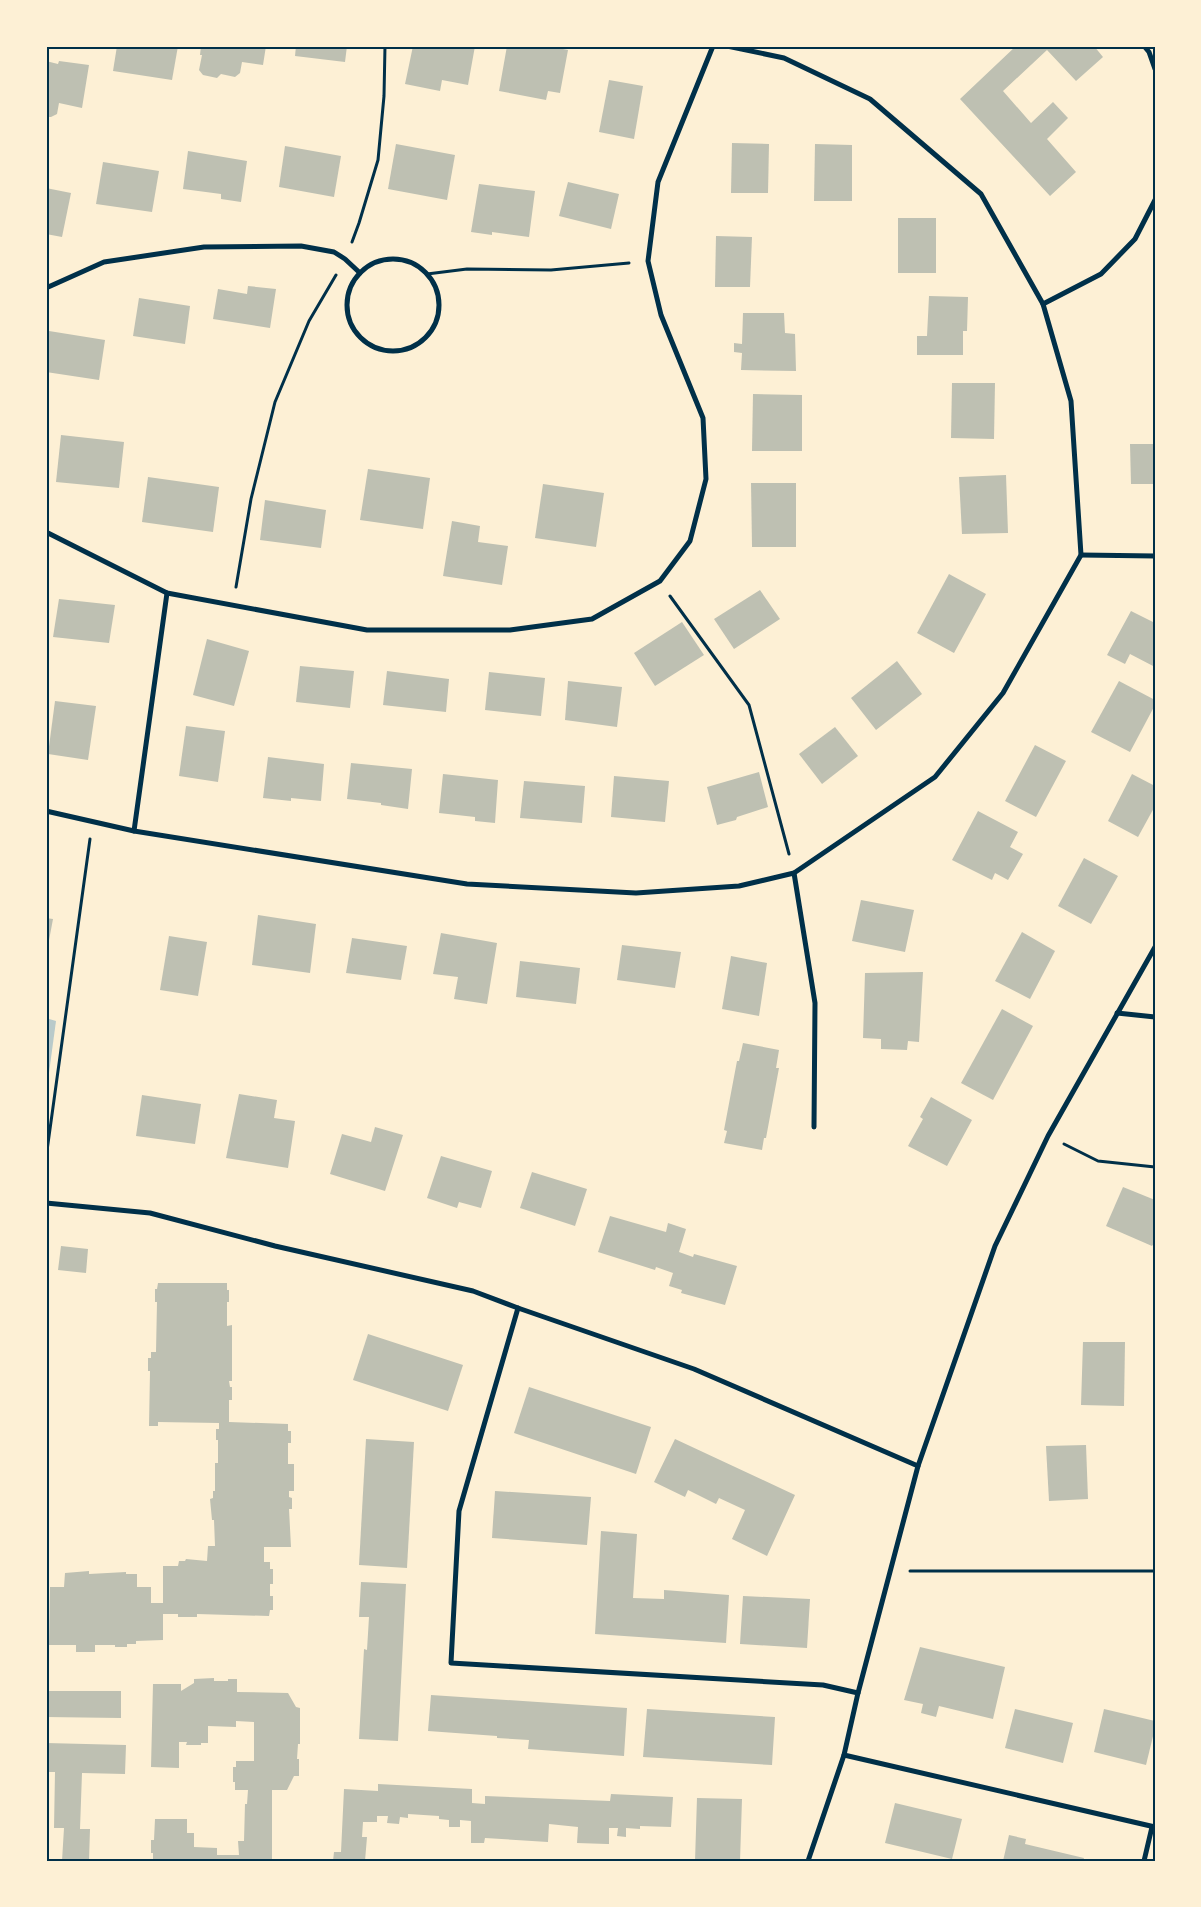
<svg xmlns="http://www.w3.org/2000/svg" width="1201" height="1907" font-family="'Times New Roman',serif">
	<rect width="100%" height="100%" fill="#fdf0d5"/>
	<!-- green -->
	<polygon fill="#b9caca" points="46,1018 56,1021 46,1095"/>
	<!-- building -->
	<g fill="#bec0b2">
		<polygon points="117,46 178,46 172,80 113,71"/>
		<polygon points="201,46 266,46 263,65 242,62 240,73 235,77 221,74 217,78 203,75 199,70 202,55 200,55"/>
		<polygon points="296,46 347,46 345,62 295,56"/>
		<polygon points="413,46 475,46 468,85 442,80 440,91 405,84"/>
		<polygon points="507,46 548,46 568,50 560,93 548,91 546,100 499,91"/>
		<polygon points="1016,46 1094,46 1103,57 1076,81 1047,50 1003,91 1031,123 1053,102 1068,118 1047,139 1076,172 1050,196 960,99"/>
		<polygon points="46,61 58,64 59,61 89,65 82,108 59,103 57,114 51,117 46,117"/>
		<polygon points="609,80 643,86 634,139 599,132"/>
		<polygon points="732,143 769,144 768,193 731,193"/>
		<polygon points="396,144 455,155 447,200 388,189"/>
		<polygon points="815,144 852,145 852,201 814,201"/>
		<polygon points="285,146 341,156 334,197 279,187"/>
		<polygon points="188,151 247,161 241,202 221,199 221,194 183,189"/>
		<polygon points="103,162 159,171 152,212 96,204"/>
		<polygon points="568,182 619,194 611,229 559,216"/>
		<polygon points="479,184 535,191 529,237 492,232 492,235 471,232"/>
		<polygon points="46,188 71,193 62,237 46,234"/>
		<rect x="898" y="218" width="38" height="55"/>
		<polygon points="716,236 752,237 750,287 715,287"/>
		<polygon points="248,286 276,289 270,328 213,319 218,289 247,294"/>
		<polygon points="929,296 968,297 967,331 963,331 963,355 917,355 917,336 927,336"/>
		<polygon points="139,298 190,306 185,344 133,336"/>
		<polygon points="743,313 784,313 785,333 795,334 796,371 741,370 742,353 734,352 734,343 742,344"/>
		<polygon points="49,331 105,340 99,380 46,372 46,349"/>
		<polygon points="952,383 995,383 994,439 951,438"/>
		<polygon points="753,394 802,395 802,451 752,451"/>
		<polygon points="61,435 124,442 119,488 56,482"/>
		<polygon points="1130,444 1155,444 1155,484 1131,484"/>
		<polygon points="368,469 430,478 423,529 360,520"/>
		<polygon points="1006,475 1008,533 962,534 959,477"/>
		<polygon points="148,477 219,487 213,532 142,522"/>
		<polygon points="751,483 796,483 796,547 752,547"/>
		<polygon points="543,484 604,493 596,547 535,538"/>
		<polygon points="265,500 326,510 321,548 260,540"/>
		<polygon points="452,521 480,526 478,542 508,546 502,585 443,576"/>
		<polygon points="949,574 986,594 954,653 917,633"/>
		<polygon points="760,590 780,619 734,649 714,619"/>
		<polygon points="59,599 115,605 109,643 53,637"/>
		<polygon points="1131,611 1155,623 1155,667 1130,654 1125,664 1107,655"/>
		<polygon points="682,622 704,655 655,686 634,653"/>
		<polygon points="207,639 249,651 234,706 193,695"/>
		<polygon points="897,661 922,694 876,730 851,698"/>
		<polygon points="300,666 354,671 350,708 296,702"/>
		<polygon points="387,671 449,679 446,712 383,705"/>
		<polygon points="489,672 545,678 541,716 485,710"/>
		<polygon points="568,681 622,687 617,727 565,720"/>
		<polygon points="1119,681 1155,700 1155,705 1130,752 1091,732"/>
		<polygon points="55,701 96,706 88,760 48,754"/>
		<polygon points="186,726 225,731 218,782 179,776"/>
		<polygon points="835,727 858,756 822,784 799,754"/>
		<polygon points="1035,745 1066,761 1036,817 1005,801"/>
		<polygon points="268,757 324,764 321,801 291,798 291,801 263,798"/>
		<polygon points="351,763 412,769 408,809 381,805 381,803 347,799"/>
		<polygon points="759,772 768,807 737,817 736,820 717,825 707,787"/>
		<polygon points="443,774 498,780 495,823 475,821 475,817 439,813"/>
		<polygon points="1132,774 1155,786 1155,806 1138,837 1108,821"/>
		<polygon points="614,776 669,781 665,822 611,817"/>
		<polygon points="524,781 585,786 582,823 520,818"/>
		<polygon points="978,811 1018,832 1010,847 1023,854 1008,880 995,873 992,880 952,860"/>
		<polygon points="1084,858 1118,876 1091,924 1058,906"/>
		<polygon points="861,900 914,910 905,952 852,941"/>
		<polygon points="258,915 316,924 310,973 252,965"/>
		<polygon points="46,918 53,919 47,951 46,951"/>
		<polygon points="1022,932 1055,951 1030,999 995,981"/>
		<polygon points="441,933 497,943 487,1004 454,999 458,977 433,974"/>
		<polygon points="169,936 207,942 198,996 160,990"/>
		<polygon points="352,938 407,946 401,980 346,973"/>
		<polygon points="622,945 681,952 675,988 617,980"/>
		<polygon points="731,956 767,963 759,1016 722,1009"/>
		<polygon points="520,961 580,968 576,1004 516,997"/>
		<polygon points="923,972 919,1042 908,1041 907,1050 881,1049 881,1039 863,1038 865,973"/>
		<polygon points="1002,1009 1033,1026 993,1100 961,1083"/>
		<polygon points="743,1043 779,1050 776,1068 779,1068 766,1138 764,1138 762,1150 724,1143 727,1131 724,1130 737,1061 739,1061"/>
		<polygon points="239,1094 277,1100 274,1118 295,1121 288,1168 226,1158"/>
		<polygon points="142,1095 201,1104 195,1144 136,1136"/>
		<polygon points="931,1097 972,1120 947,1166 908,1146 923,1119 920,1117"/>
		<polygon points="375,1127 403,1135 385,1191 330,1174 342,1134 371,1142"/>
		<polygon points="441,1156 492,1171 481,1208 459,1202 457,1208 427,1198"/>
		<polygon points="532,1172 587,1189 575,1226 520,1208"/>
		<polygon points="1123,1187 1155,1200 1155,1242 1152,1246 1106,1226"/>
		<polygon points="610,1216 666,1232 668,1223 686,1229 679,1252 693,1257 694,1254 737,1266 725,1305 681,1293 682,1290 669,1286 673,1273 656,1267 655,1270 598,1252"/>
		<polygon points="61,1246 88,1249 86,1273 58,1270"/>
		<polygon points="158,1283 227,1283 227,1290 229,1290 229,1302 227,1302 227,1326 232,1325 232,1381 229,1381 230,1387 232,1387 232,1400 229,1400 229,1422 288,1424 288,1431 291,1431 291,1443 288,1443 288,1464 294,1464 294,1491 289,1491 289,1497 292,1498 292,1509 289,1509 291,1547 264,1547 264,1562 270,1562 270,1569 273,1569 273,1584 270,1584 270,1596 273,1596 273,1610 270,1610 269,1616 197,1614 197,1617 178,1617 178,1614 163,1614 163,1640 136,1641 136,1644 127,1644 127,1647 115,1647 115,1645 95,1645 95,1652 76,1652 76,1645 49,1645 50,1587 64,1587 65,1573 89,1571 89,1574 126,1572 126,1574 137,1574 137,1587 151,1587 151,1603 163,1603 163,1566 178,1566 179,1561 185,1561 186,1559 207,1561 208,1546 215,1546 214,1520 212,1520 210,1499 213,1498 213,1491 215,1491 215,1463 218,1463 218,1440 216,1440 216,1429 219,1429 219,1423 158,1422 158,1426 149,1426 150,1371 148,1371 148,1358 151,1358 151,1352 156,1352 157,1302 155,1302 155,1289 157,1289"/>
		<polygon points="368,1334 463,1365 448,1411 353,1380"/>
		<polygon points="1083,1342 1125,1342 1124,1406 1081,1405"/>
		<polygon points="529,1387 651,1427 636,1474 514,1433"/>
		<polygon points="366,1439 414,1442 407,1568 359,1565"/>
		<polygon points="675,1439 795,1495 767,1556 732,1539 745,1510 719,1498 716,1504 688,1490 685,1497 654,1482"/>
		<polygon points="1086,1445 1088,1499 1049,1501 1046,1446"/>
		<polygon points="495,1491 591,1497 587,1545 492,1538"/>
		<polygon points="601,1531 637,1534 633,1598 664,1599 664,1590 729,1595 726,1643 595,1634"/>
		<polygon points="361,1582 406,1584 398,1741 359,1739 364,1649 367,1650 369,1617 359,1617"/>
		<polygon points="743,1596 810,1599 807,1648 740,1644"/>
		<polygon points="920,1647 1005,1667 993,1719 939,1706 936,1717 921,1713 923,1704 904,1700"/>
		<polygon points="214,1678 214,1681 228,1681 228,1679 237,1679 237,1692 288,1693 296,1707 300,1708 300,1744 298,1744 297,1759 299,1759 299,1776 294,1776 287,1790 272,1790 272,1861 153,1860 153,1853 151,1853 151,1840 154,1840 155,1819 187,1819 187,1833 194,1833 194,1847 217,1848 217,1855 239,1855 238,1841 244,1841 245,1804 247,1804 248,1790 235,1790 235,1782 233,1782 233,1767 236,1767 236,1761 254,1761 254,1722 236,1721 236,1727 208,1726 208,1743 201,1743 201,1745 186,1745 187,1742 179,1742 179,1768 151,1767 153,1684 181,1684 181,1691 194,1683 194,1679"/>
		<polygon points="46,1691 121,1691 121,1718 46,1717"/>
		<polygon points="431,1695 627,1708 624,1756 528,1749 529,1740 497,1738 497,1736 428,1731"/>
		<polygon points="647,1709 775,1717 772,1765 643,1757"/>
		<polygon points="1015,1709 1073,1723 1063,1763 1005,1748"/>
		<polygon points="1104,1709 1155,1721 1155,1728 1146,1765 1094,1752"/>
		<polygon points="46,1743 126,1745 125,1774 82,1773 80,1829 90,1829 89,1861 62,1861 64,1828 54,1828 55,1772 46,1772"/>
		<polygon points="378,1784 472,1789 472,1803 485,1804 485,1796 610,1801 611,1794 673,1797 671,1827 640,1826 640,1829 626,1828 626,1837 617,1836 618,1828 609,1828 609,1844 607,1844 577,1843 578,1827 549,1824 548,1842 485,1838 484,1843 471,1843 471,1821 460,1820 460,1827 449,1827 449,1820 439,1819 439,1816 408,1814 408,1818 400,1817 399,1824 387,1823 388,1816 377,1816 377,1822 363,1822 362,1837 367,1837 365,1861 333,1861 334,1852 341,1852 344,1789 378,1791"/>
		<polygon points="697,1798 742,1799 740,1861 695,1861"/>
		<polygon points="895,1803 962,1819 952,1859 885,1843"/>
		<polygon points="1009,1835 1026,1839 1025,1844 1084,1858 1083,1861 1003,1861"/>
	</g>
	<g fill="none" stroke-linecap="round" stroke-linejoin="round">
		<!-- path -->
		<g stroke="#003049" stroke-width="3">
			<polyline points="352,242 359,223 378,160 384,96 385,46"/>
			<polyline points="427,274 467,269 551,270 629,263"/>
			<polyline points="236,587 251,499 275,402 309,321 336,275"/>
			<polyline points="670,596 749,705 789,854"/>
			<polyline points="1064,1144 1098,1161 1155,1167"/>
			<polyline points="46,1158 90,839"/>
			<polyline points="910,1571 1155,1571"/>
		</g>
		<!-- minor -->
		<g stroke="#003049" stroke-width="5">
			<polyline points="1144,46 1149,52 1155,69"/>
			<circle cx="393" cy="305" r="46"/>
			<polyline points="46,288 104,262 204,247 301,246 334,252 345,259 360,273"/>
			<polyline points="1043,304 1101,274 1135,239 1155,200"/>
			<polyline points="46,532 167,593 367,630 510,630 592,619 660,581 690,541 706,479 703,418 661,315 648,261 658,182 713,46"/>
			<polyline points="1081,555 1155,556"/>
			<polyline points="46,811 134,831 467,884 636,893 739,886 794,873 935,777 1003,693 1081,555 1071,401 1043,304 981,194 870,99 784,58 727,46"/>
			<polyline points="134,831 167,593"/>
			<polyline points="794,873 815,1003 814,1127"/>
			<polyline points="1117,1013 1155,1017"/>
			<polyline points="46,1203 150,1213 275,1246 473,1291 518,1308 694,1369 918,1466"/>
			<polyline points="518,1308 459,1511 451,1663 823,1685 858,1693"/>
			<polyline points="844,1755 1155,1827"/>
			<polyline points="808,1861 844,1755 858,1693 918,1466 995,1246 1048,1136 1155,947"/>
			<polyline points="1144,1861 1152,1827"/>
		</g>
	</g>
	<!-- border -->
	<rect width="1201" height="1907" fill="none" stroke="#fdf0d5" stroke-width="95"/>
	<rect x="48" y="48" width="1106" height="1812" fill="none" stroke="#003049" stroke-width="2"/>
</svg>
